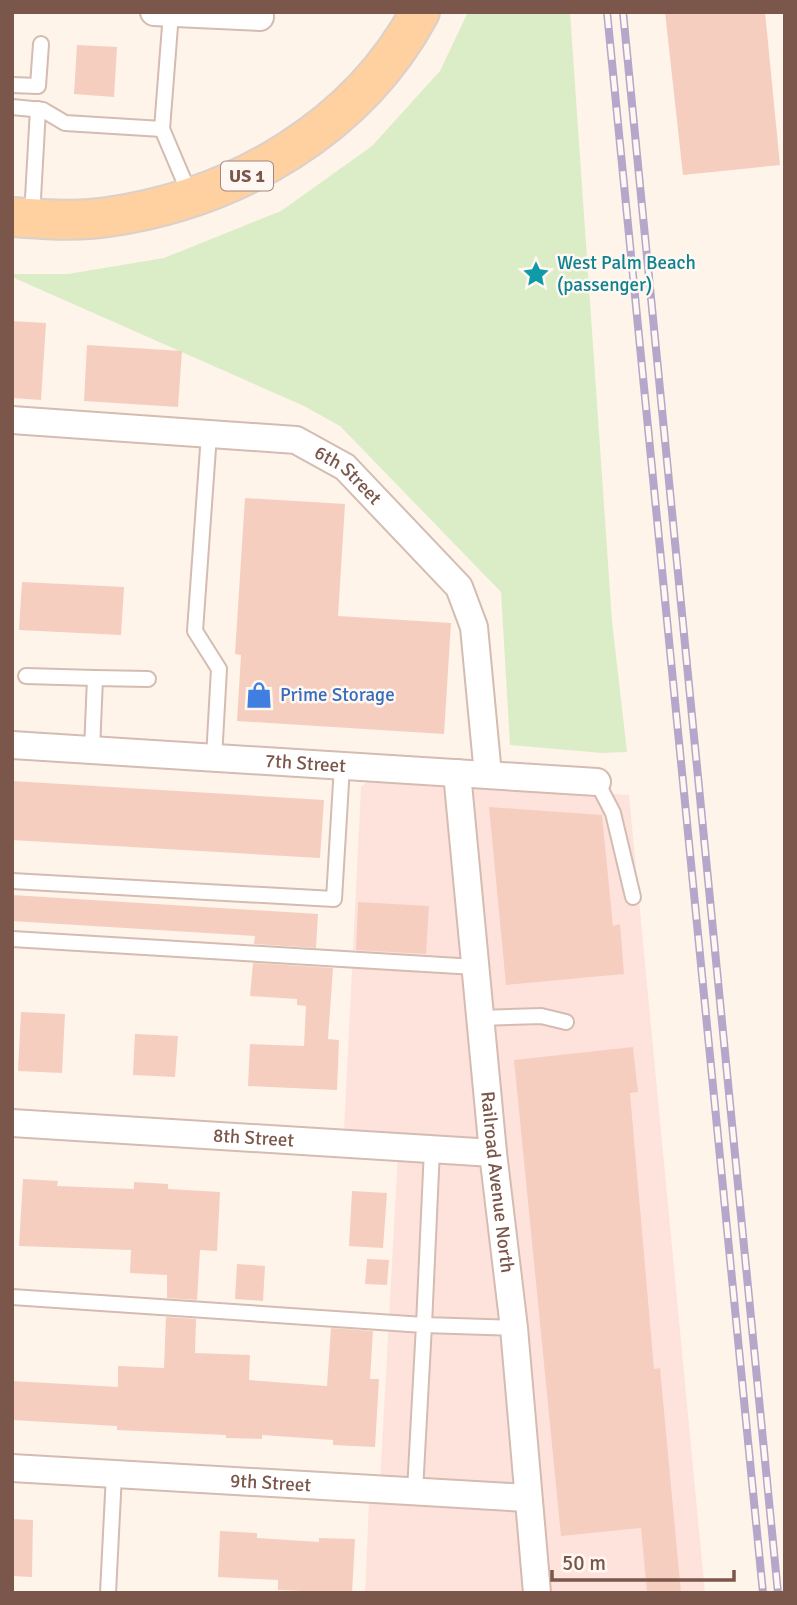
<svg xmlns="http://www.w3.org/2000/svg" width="797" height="1605" font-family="Signika,sans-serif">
	<rect width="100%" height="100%" fill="#fef4ea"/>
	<!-- commercial -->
	<polygon fill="#fee3dd" points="368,781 629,795 705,1593 365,1593 369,1501 379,1501 399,1135 344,1131 361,787"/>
	<!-- green -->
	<polygon fill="#dbedc6" points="468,12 570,12 612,621 627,752 602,753 510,745 501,592 340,426 304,406 12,277 12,274 68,274 164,258 281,211 372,146 440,71"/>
	<!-- building -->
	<g fill="#f5cec0">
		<polygon points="665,12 765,12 780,165 683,175"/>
		<polygon points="77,45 117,47 114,97 74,94"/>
		<polygon points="12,321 46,323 41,400 12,398"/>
		<polygon points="87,345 182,351 178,407 84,401"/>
		<polygon points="245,498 345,504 338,616 451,623 444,734 237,721 241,655 235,654"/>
		<polygon points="22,582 124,587 121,635 19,630"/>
		<polygon points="12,781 324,800 320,858 12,840"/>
		<polygon points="489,807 602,815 613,926 620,924 624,974 506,985"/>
		<polygon points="12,895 318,914 316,948 254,944 255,936 12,921"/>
		<polygon points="358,902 429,906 426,954 356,950"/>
		<polygon points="253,963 333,968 328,1039 339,1040 337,1090 248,1086 250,1044 304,1046 306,1006 297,1005 297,999 250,996"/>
		<polygon points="21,1012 65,1014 62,1073 18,1071"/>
		<polygon points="135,1034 178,1036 175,1077 133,1075"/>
		<polygon points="633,1047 638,1092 630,1093 654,1369 660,1368 681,1593 647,1593 641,1528 561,1536 514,1060"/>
		<polygon points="23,1179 58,1181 57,1186 134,1189 134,1182 168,1184 168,1189 220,1192 217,1251 200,1250 197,1300 167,1298 167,1275 130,1273 131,1250 19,1246"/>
		<polygon points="352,1191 387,1193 383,1248 349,1246"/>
		<polygon points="367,1259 389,1260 387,1285 365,1284"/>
		<polygon points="237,1264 265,1266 263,1301 235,1299"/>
		<polygon points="166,1317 196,1319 195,1353 250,1355 249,1380 327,1386 331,1328 373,1331 370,1379 379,1379 375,1447 333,1445 333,1440 262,1435 262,1439 226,1438 226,1435 117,1430 117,1426 12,1420 12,1381 118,1387 118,1366 164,1368"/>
		<polygon points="12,1519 33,1520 32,1577 12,1576"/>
		<polygon points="220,1531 257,1533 257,1538 319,1542 319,1538 355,1539 352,1593 278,1590 278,1580 218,1577"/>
	</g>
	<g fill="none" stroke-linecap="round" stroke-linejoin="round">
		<defs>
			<g id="lane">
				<polyline points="12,85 38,86 41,44"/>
				<polyline points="12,107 43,110 65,123 162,129 171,13"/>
				<polyline points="162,129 190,195"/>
				<polyline points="32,216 38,109"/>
				<polyline points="209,434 195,631 219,669 214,758"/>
				<polyline points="26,676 95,678"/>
				<polyline points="92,750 95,678 148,679"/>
				<polyline points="597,782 613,813 633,897"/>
				<polyline points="12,881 334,899 342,766"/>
				<polyline points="12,939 475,967"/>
				<polyline points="480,1018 541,1016 566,1022"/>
				<polyline points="432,1149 424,1325 514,1328"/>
				<polyline points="12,1297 424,1325 415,1491"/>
				<polyline points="108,1593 114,1474"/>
			</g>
			<g id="street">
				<polyline points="154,12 260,17"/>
				<path id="s1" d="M 12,420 L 296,440 L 345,467 L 459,587 L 474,627 L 488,775"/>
				<path id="s2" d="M 12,745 L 597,782"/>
				<path id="s3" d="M 457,773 L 493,1153 L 514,1328 L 537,1593"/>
				<path id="s4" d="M 12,1123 L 493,1153"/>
				<path id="s5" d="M 12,1468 L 527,1498"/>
			</g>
			<path id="primary" d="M 12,217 C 44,219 76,222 108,217 C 235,199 358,128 420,12"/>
		</defs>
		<!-- lane casing -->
		<use href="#lane" stroke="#d4bcb1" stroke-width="18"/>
		<!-- street casing -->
		<use href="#street" stroke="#d4bcb1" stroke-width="30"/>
		<!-- primary casing -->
		<use href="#primary" stroke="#dad0cc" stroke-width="42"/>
		<!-- lane -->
		<use href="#lane" stroke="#fff" stroke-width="14"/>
		<!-- street -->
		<use href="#street" stroke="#fff" stroke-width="26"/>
		<!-- primary -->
		<use href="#primary" stroke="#ffd0a0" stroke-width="38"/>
		<defs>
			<g id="rail">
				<polyline points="607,12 763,1593"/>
				<polyline points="623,12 778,1593"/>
			</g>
		</defs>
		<!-- rail casing -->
		<use href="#rail" stroke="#b5a6ca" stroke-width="8"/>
		<!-- rail -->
		<use href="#rail" stroke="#fff8f2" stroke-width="5" stroke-dasharray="16" stroke-linecap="butt"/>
	</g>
	<!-- icons -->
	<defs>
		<symbol id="sight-bare" viewBox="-9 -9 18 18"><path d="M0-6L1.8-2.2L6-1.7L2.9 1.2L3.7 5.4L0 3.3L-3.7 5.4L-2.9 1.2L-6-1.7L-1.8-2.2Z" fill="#0f9aa8" stroke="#fff8f2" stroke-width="2.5" paint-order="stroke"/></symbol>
		<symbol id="shop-bare" viewBox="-9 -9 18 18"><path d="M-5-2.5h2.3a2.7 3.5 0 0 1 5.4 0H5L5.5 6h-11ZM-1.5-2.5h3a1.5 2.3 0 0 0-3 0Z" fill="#3f7fe0" stroke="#fff8f2" stroke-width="2.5" paint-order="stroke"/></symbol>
	</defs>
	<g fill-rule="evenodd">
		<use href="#sight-bare" x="517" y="255" width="38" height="38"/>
		<use href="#shop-bare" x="240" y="676" width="38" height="38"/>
	</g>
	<g text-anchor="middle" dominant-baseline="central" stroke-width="5" stroke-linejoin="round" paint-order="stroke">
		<!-- shield labels -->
		<rect fill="#fff8f2" stroke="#a3877c" stroke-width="2" x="221" y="161.5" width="52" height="29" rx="5"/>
		<g font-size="18" font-weight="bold" fill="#7b564a">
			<text x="247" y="176">US 1</text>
		</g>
		<!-- culture labels -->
		<g font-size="19" fill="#0d838f" stroke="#fff8f2" text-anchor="start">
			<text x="557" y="263">West Palm Beach<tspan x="557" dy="22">(passenger)</tspan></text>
		</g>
		<!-- street labels -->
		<g font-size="19" fill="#7b564a" stroke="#fff8f2">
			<text stroke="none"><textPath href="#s1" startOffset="348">6th Street</textPath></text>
			<text stroke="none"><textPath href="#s2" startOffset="294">7th Street</textPath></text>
			<text stroke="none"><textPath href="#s4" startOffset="242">8th Street</textPath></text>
			<text stroke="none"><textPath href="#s3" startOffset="411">Railroad Avenue North</textPath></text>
			<text stroke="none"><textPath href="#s5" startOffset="259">9th Street</textPath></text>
		</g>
		<!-- shop labels -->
		<g font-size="19" fill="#366cbe" stroke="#fff8f2" text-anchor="start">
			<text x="280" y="695">Prime Storage</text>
		</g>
	</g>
	<!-- border -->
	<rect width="797" height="1605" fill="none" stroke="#7b564a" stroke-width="28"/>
	<!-- scale -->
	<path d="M552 1570v10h182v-10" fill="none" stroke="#7b564a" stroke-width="3.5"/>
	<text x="562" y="1570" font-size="21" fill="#7b564a" stroke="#fff8f2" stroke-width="5" paint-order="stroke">50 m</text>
</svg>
